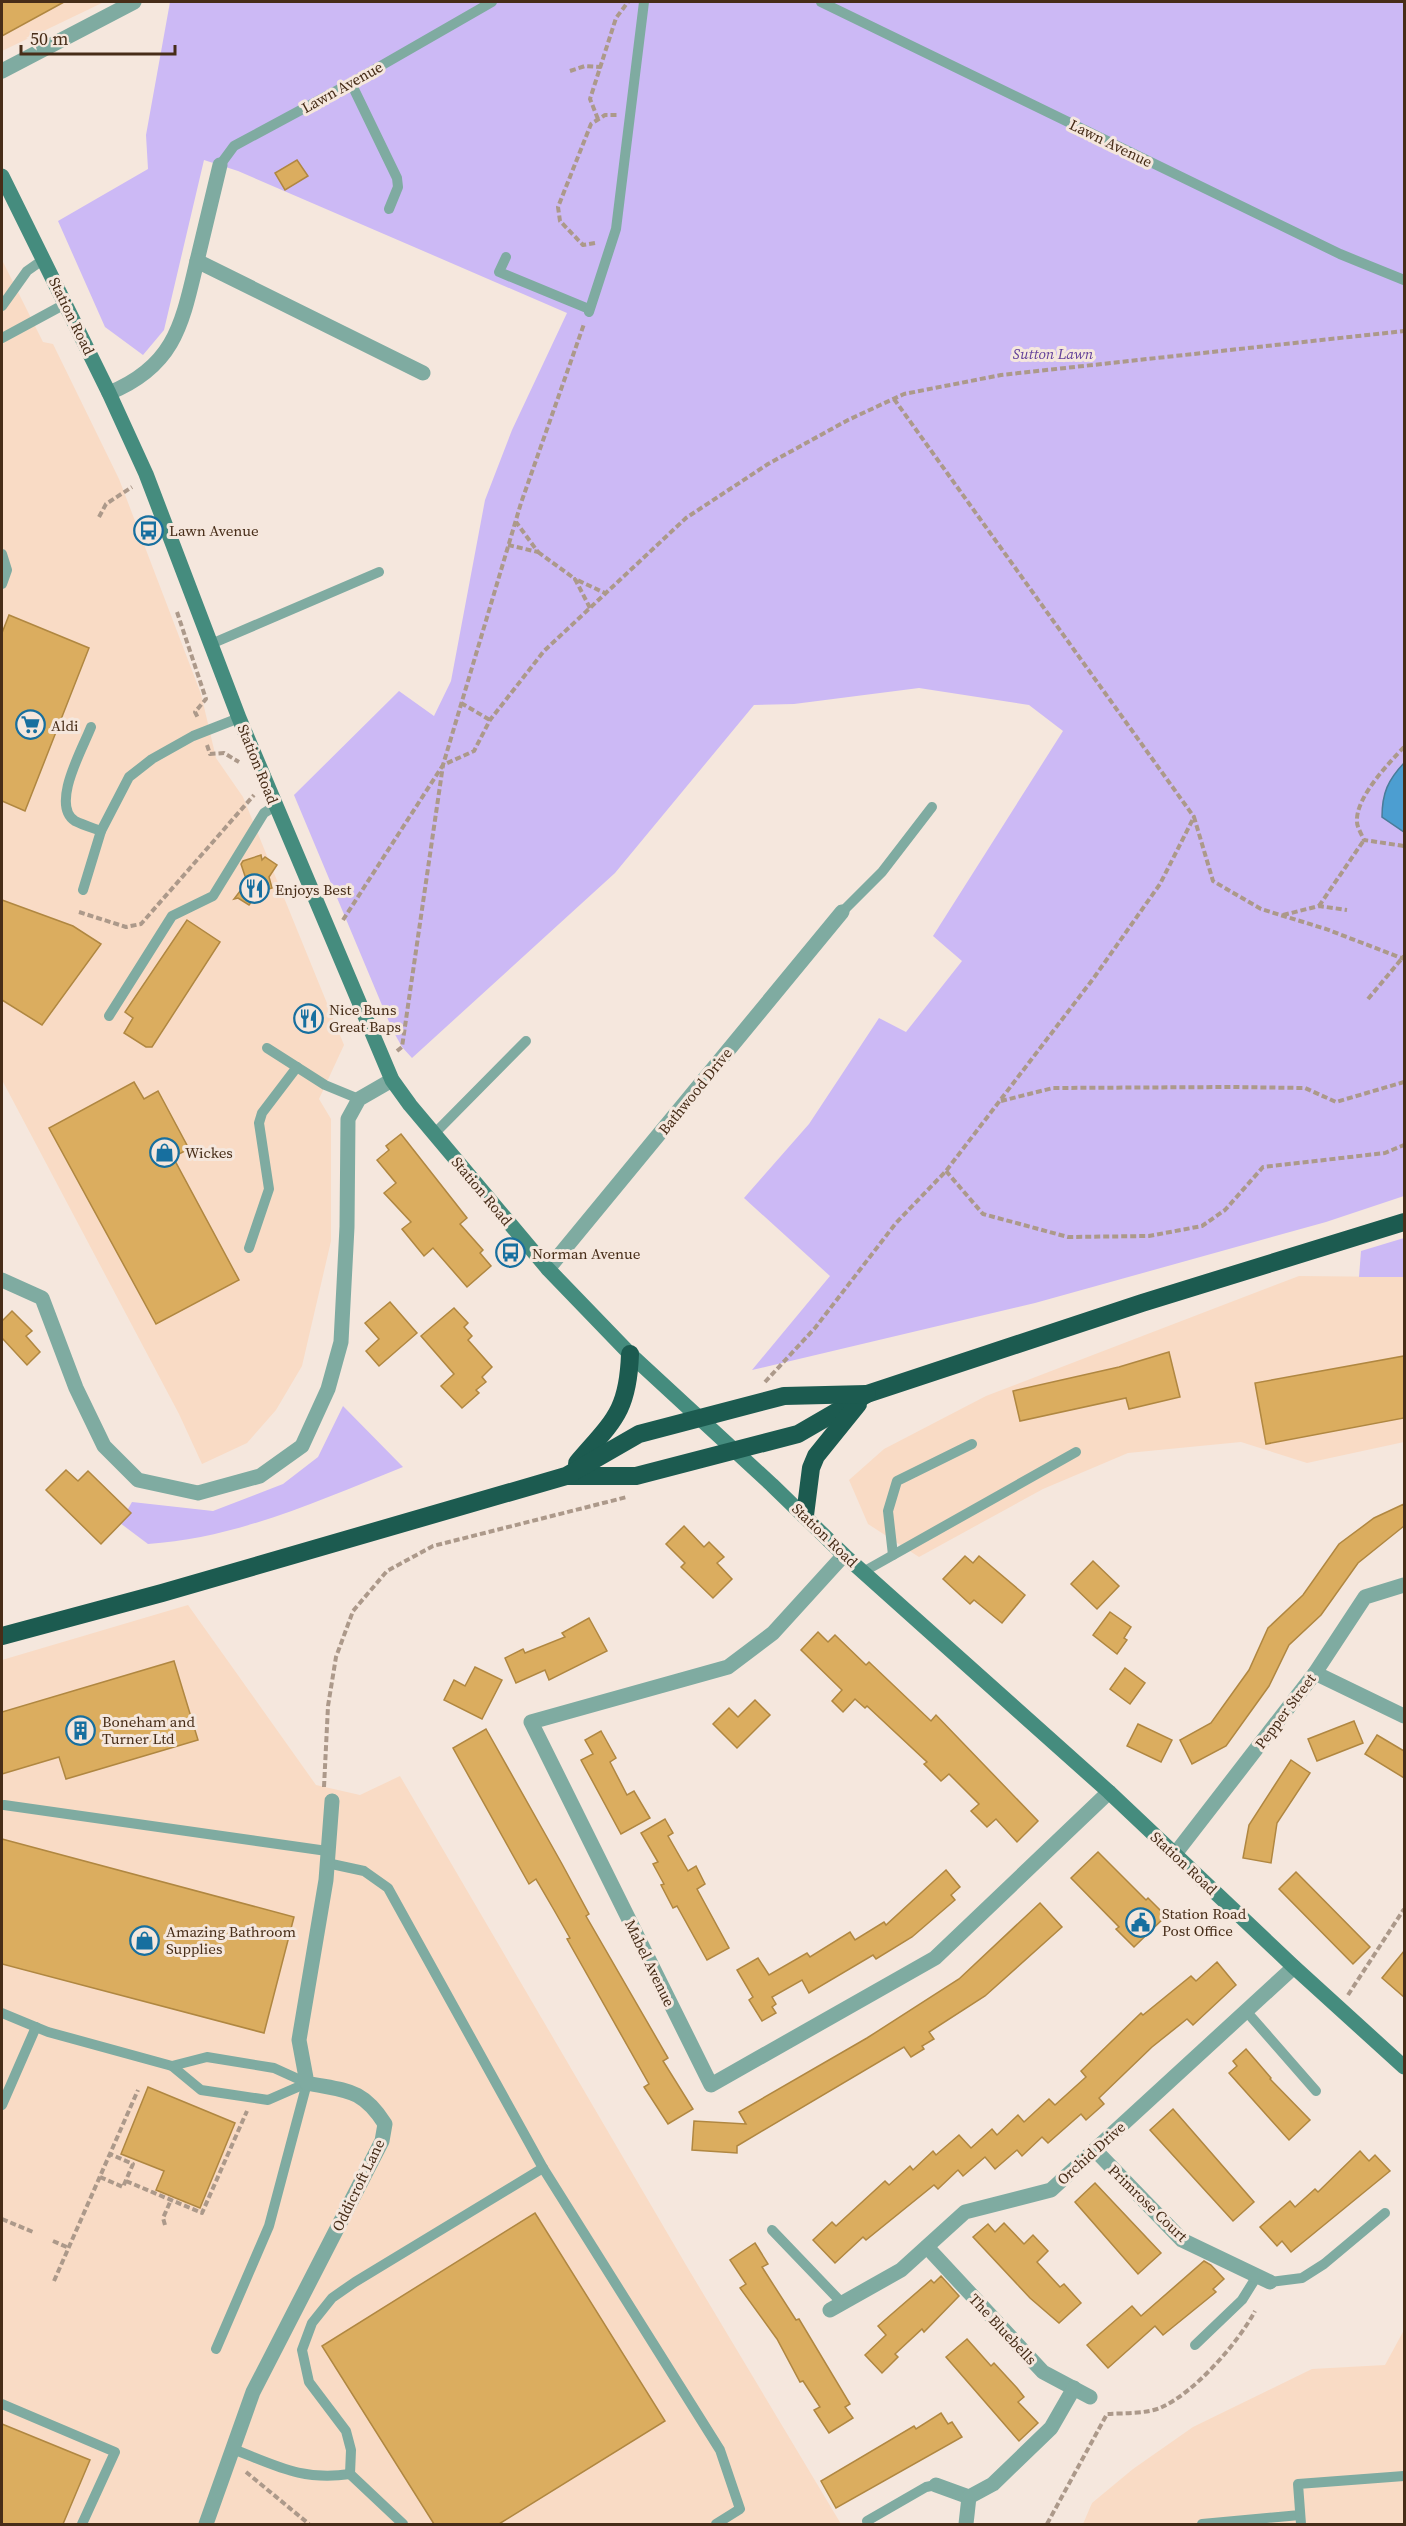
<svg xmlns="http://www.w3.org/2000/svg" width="1406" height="2526" font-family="'Source Serif 4',serif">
	<rect width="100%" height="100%" fill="#f5e7dd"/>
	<!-- built -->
	<g fill="#f9dbc5">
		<polygon points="2,2 104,2 2,51"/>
		<polygon points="2,260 43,342 53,344 119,479 201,694 216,758 243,797 344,1045 319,1099 331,1119 331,1241 302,1366 276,1410 247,1443 202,1464 179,1414 2,1080"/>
		<polygon points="1299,1276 1404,1277 1404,1442 1307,1463 1241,1442 1128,1453 1043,1489 919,1557 868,1524 849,1480 884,1449 986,1396"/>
		<polygon points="188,1605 316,1785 360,1795 400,1776 686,2265 841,2524 2,2524 2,1660"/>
		<polygon points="1404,2330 1404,2524 1083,2524 1092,2503 1133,2469 1193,2427 1312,2369 1385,2365"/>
	</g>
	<!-- green -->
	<g fill="#ccb9f5">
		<polygon points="170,2 1404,2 1404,1196 1326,1222 1035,1303 752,1370 830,1276 744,1198 809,1124 879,1018 906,1032 962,961 933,936 1063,731 1029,705 919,688 794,704 754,705 615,873 412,1058 402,1047 392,1029 294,795 399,691 434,716 451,681 485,500 512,430 567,313 238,171 204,160 164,330 143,355 105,327 58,221 148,169 146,135"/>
		<polygon points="1404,1238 1404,1277 1359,1277 1361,1251"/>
		<path d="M 343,1406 L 403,1467 C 320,1500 238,1538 148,1544 L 120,1523 L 132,1502 L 213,1511 L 283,1484 L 318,1457 Z"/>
	</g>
	<!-- water -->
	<path fill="#4c9ed1" stroke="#4a7c9a" stroke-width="1.5" d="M 1404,763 L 1404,832 L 1382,817 C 1382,793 1388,780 1404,763 Z"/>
	<!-- building -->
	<g fill="#dbad5f" stroke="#b08741" stroke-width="1.5">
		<polygon points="2,2 64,2 2,36"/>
		<polygon points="297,160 308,176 285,190 275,173"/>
		<polygon points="9,615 89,648 25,811 2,801 2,633"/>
		<polygon points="261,855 262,860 265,857 277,865 269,877 272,888 259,892 249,905 238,898 234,899 247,882 241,864 243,861"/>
		<polygon points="2,900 73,926 101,944 42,1025 2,1000"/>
		<polygon points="187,920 220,942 152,1047 146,1047 124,1033 133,1018 125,1012"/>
		<polygon points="134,1082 144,1099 158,1091 189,1149 173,1157 239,1280 156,1324 49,1128"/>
		<polygon points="401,1134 467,1218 460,1224 483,1250 480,1253 491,1266 467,1287 433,1248 424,1256 402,1229 411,1222 384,1193 396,1183 377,1160 389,1150 386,1146"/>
		<polygon points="390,1302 417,1333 379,1366 366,1351 379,1339 365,1323"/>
		<polygon points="454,1308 468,1323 464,1327 472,1336 468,1340 492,1367 482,1377 486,1382 476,1390 479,1393 462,1408 441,1386 454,1374 421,1336"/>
		<polygon points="12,1311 32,1331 26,1336 40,1352 27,1365 2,1338 2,1321"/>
		<polygon points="1169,1352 1180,1397 1129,1409 1126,1398 1020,1421 1013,1391 1119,1367"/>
		<polygon points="1404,1356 1404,1418 1266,1444 1255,1383"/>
		<polygon points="66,1470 78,1481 88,1471 131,1513 101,1544 46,1490"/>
		<polygon points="1404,1504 1404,1526 1358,1563 1321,1615 1289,1645 1269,1686 1226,1746 1192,1764 1180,1740 1211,1723 1249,1670 1268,1628 1303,1595 1339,1544 1374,1518"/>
		<polygon points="684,1526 704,1547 709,1542 724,1557 717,1563 732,1579 713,1598 681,1567 685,1563 666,1544"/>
		<polygon points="965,1556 973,1563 979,1556 1025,1595 1002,1623 974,1600 970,1604 943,1579"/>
		<polygon points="1093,1561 1119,1586 1097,1609 1071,1584"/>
		<polygon points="1110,1612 1131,1627 1124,1638 1127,1640 1117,1654 1093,1635"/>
		<polygon points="589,1618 607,1651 549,1680 545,1670 516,1683 505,1658 523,1649 525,1653 565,1637 562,1633"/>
		<polygon points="818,1632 828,1642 835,1635 866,1665 869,1662 931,1721 936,1715 1038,1821 1017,1842 996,1819 987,1827 971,1811 979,1804 949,1774 941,1781 924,1764 927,1762 867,1706 865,1708 855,1699 843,1712 832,1701 842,1690 801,1650"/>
		<polygon points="174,1661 198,1740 66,1779 59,1757 2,1774 2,1712"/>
		<polygon points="475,1667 502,1680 482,1719 444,1700 454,1680 465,1686"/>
		<polygon points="1125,1668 1145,1683 1130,1704 1110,1689"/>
		<polygon points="755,1700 770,1715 737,1748 713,1724 729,1708 738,1717"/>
		<polygon points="1354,1721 1363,1743 1317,1761 1308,1739"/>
		<polygon points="1138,1724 1172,1740 1161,1762 1127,1746"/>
		<polygon points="486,1729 562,1864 589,1914 586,1916 668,2058 663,2061 693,2109 668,2124 644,2087 649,2084 567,1939 570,1938 554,1910 536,1879 529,1884 453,1748"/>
		<polygon points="601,1731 616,1758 610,1762 627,1795 634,1791 650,1818 621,1834 581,1760 593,1754 585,1740"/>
		<polygon points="1377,1735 1404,1751 1404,1778 1365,1754"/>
		<polygon points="1291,1760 1310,1773 1277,1823 1271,1863 1243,1858 1249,1825"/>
		<polygon points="665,1819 673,1833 668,1836 688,1871 696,1866 705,1884 697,1889 729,1948 707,1960 677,1906 673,1908 661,1885 664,1884 653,1864 658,1862 641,1833"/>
		<polygon points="2,1839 294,1917 264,2033 2,1964"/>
		<polygon points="1098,1852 1146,1900 1148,1898 1166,1916 1134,1947 1116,1929 1119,1927 1071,1878"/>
		<polygon points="946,1870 960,1887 951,1895 955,1900 912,1937 876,1959 873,1955 809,1993 802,1980 772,1997 776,2004 772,2007 776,2013 762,2021 749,2000 753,1997 737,1970 758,1958 769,1975 807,1953 810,1957 850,1932 855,1940 884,1922 886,1925"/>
		<polygon points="1296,1872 1370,1947 1353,1964 1279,1889"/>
		<polygon points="1040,1903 1062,1927 985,1996 929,2032 934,2039 922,2046 924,2049 911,2057 904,2047 737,2146 737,2153 692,2150 694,2121 746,2124 739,2112 867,2038 959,1979"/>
		<polygon points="1404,1951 1404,1997 1382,1978"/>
		<polygon points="1217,1962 1236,1985 1193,2025 1187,2019 1152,2047 1099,2098 1104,2104 1086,2120 1081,2114 1048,2143 1042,2137 1022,2156 1017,2150 995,2169 985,2157 963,2176 958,2170 938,2189 934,2185 866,2240 863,2237 835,2263 813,2240 832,2222 836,2226 885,2181 889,2185 910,2166 913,2170 933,2151 936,2155 959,2135 971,2148 992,2129 997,2135 1018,2115 1024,2122 1049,2099 1055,2105 1086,2077 1081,2071 1141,2013 1143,2015 1191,1976 1196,1981"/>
		<polygon points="1246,2049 1271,2078 1270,2079 1310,2120 1289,2140 1229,2073 1237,2066 1233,2061"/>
		<polygon points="148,2087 235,2123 200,2208 156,2190 164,2171 121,2154"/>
		<polygon points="1173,2109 1254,2202 1233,2221 1150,2130"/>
		<polygon points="1360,2151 1369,2161 1375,2155 1390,2171 1291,2252 1282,2241 1277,2246 1260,2227 1290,2201 1295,2207 1315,2189 1318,2192"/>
		<polygon points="1095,2183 1161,2253 1138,2274 1075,2202"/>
		<polygon points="535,2213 665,2421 499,2524 434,2524 322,2346"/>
		<polygon points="1004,2223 1024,2244 1033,2235 1048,2251 1037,2262 1060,2287 1064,2284 1081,2303 1059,2323 1030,2298 973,2237 988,2224 995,2232"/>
		<polygon points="755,2243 768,2264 762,2267 796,2320 799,2319 850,2404 845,2407 853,2418 829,2433 814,2410 820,2407 803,2381 800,2382 777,2339 740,2288 746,2284 730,2260"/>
		<polygon points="1204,2261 1211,2265 1224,2279 1213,2289 1216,2292 1163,2335 1155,2326 1108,2368 1087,2345 1132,2306 1141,2316"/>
		<polygon points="941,2276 959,2296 924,2332 922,2329 895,2354 898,2357 882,2373 865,2355 886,2335 878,2326 931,2280 934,2283"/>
		<polygon points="967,2339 991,2366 994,2363 1017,2388 1024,2397 1018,2402 1038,2423 1019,2441 946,2357"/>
		<polygon points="941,2413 948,2424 952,2422 962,2437 836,2508 821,2481 914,2426 916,2429"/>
		<polygon points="2,2424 90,2460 63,2524 2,2524"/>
	</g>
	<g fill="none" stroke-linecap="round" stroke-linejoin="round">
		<!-- path -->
		<g stroke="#ac998a" stroke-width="4" stroke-dasharray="6 3" stroke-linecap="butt">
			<polyline points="570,71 585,66 601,67"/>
			<polyline points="598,119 590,99 616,18 628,2"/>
			<polyline points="595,243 583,245 560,221 558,207 591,124 605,115 617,115"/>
			<polyline points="894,399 1194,817"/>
			<polyline points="99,517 106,504 132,487"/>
			<polyline points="508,545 538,552 516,522"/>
			<polyline points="538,552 575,579"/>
			<polyline points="590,608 575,579 605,593"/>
			<polyline points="177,612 206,699 195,712 198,718"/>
			<polyline points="461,703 490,720"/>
			<polyline points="207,745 210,754 224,753 239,762"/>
			<path d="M 1404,747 C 1389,763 1355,798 1357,822 C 1357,827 1362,835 1364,840 L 1404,846"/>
			<polyline points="1319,906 1364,840"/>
			<polyline points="79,912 126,927 141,924 254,795"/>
			<polyline points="1283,915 1319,906 1347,910"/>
			<polyline points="343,920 443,765 474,751 490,720 544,651 686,518 768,464 848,420 904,394 1001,375 1404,331"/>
			<polyline points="1368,999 1404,956"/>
			<polyline points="397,1051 402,1047 443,765 521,503 584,324"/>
			<polyline points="1001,1101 1053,1088 1233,1087 1305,1088 1336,1102 1404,1082"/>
			<polyline points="946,1171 983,1214 1068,1237 1149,1236 1202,1226 1225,1210 1263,1167 1385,1153 1404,1145"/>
			<polyline points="765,1382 815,1328 896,1223 946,1171 1093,979 1160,884 1194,817 1213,881 1261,909 1326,929 1404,959"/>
			<polyline points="324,1787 328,1706 336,1657 353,1611 387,1571 433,1546 627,1497"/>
			<polyline points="1348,1995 1404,1909"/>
			<polyline points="100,2177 123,2187 133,2164 110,2154"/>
			<polyline points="126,2181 202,2213 247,2111"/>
			<polyline points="2,2219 33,2232"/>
			<polyline points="165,2225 163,2218 171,2200"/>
			<polyline points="53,2241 69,2248"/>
			<polyline points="54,2281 138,2090"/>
			<polyline points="246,2472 309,2524"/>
			<path d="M 1047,2524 L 1107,2414 C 1123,2413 1148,2414 1162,2407 C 1195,2392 1238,2343 1255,2311"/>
		</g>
		<!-- lane -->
		<g stroke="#7faba1" stroke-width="10">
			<polyline points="821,2 1340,254 1404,280"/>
			<polyline points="351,83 397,178 398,187 389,209"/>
			<polyline points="220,165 234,146 351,83 492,2"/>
			<polyline points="506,257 499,272 589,309"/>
			<polyline points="2,306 27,271 44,259"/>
			<polyline points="589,312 616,229 644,2"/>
			<polyline points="2,338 65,304"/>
			<polyline points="2,554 7,570 2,584"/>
			<polyline points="211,644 379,572"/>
			<path d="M 91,727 C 83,748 50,805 75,821 C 83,825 93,828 101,831"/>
			<polyline points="83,890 101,831 129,777 152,759 193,736 239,718"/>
			<polyline points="842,912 882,872 932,807"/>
			<polyline points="109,1016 172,916 213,896 264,813 275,806"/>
			<polyline points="267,1048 325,1085 359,1099"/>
			<polyline points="434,1134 526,1041"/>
			<polyline points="249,1248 269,1189 259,1123 262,1113 297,1067"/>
			<polyline points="893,1555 888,1511 897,1481 972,1444"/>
			<polyline points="863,1572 1076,1452"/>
			<polyline points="4,1805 327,1851"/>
			<polyline points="327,1863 364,1871 388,1888 543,2168 720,2450 740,2509 716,2524"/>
			<polyline points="1246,2011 1316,2091"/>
			<polyline points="2,2013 48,2032 172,2066 201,2090 268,2100 307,2083"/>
			<polyline points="172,2066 207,2057 274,2068 307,2083"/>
			<polyline points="2,2105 36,2027"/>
			<polyline points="772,2230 842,2303"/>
			<polyline points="1270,2282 1302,2278 1324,2264 1385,2213"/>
			<polyline points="1195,2345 1242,2300 1257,2276"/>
			<polyline points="216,2349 269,2226 307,2083"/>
			<polyline points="2,2404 115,2452 82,2524"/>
			<path d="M 233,2449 C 277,2466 302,2481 350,2474"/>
			<polyline points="867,2521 926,2487 936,2485"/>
			<polyline points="403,2524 350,2474 351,2450 346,2431 309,2382 302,2350 312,2323 332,2298 355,2282 543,2168"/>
			<polyline points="1202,2524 1300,2515"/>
			<polyline points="1301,2524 1298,2484 1404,2476"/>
		</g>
		<!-- street -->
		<g stroke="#7faba1" stroke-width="15">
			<polyline points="2,71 134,2"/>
			<polyline points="197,261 220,165"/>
			<path d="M 109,393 C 175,366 182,324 197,261 L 423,373"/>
			<polyline points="548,1269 842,912"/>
			<polyline points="2,1280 42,1298 76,1388 104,1446 138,1480 198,1493 260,1476 302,1446 328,1389 341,1342 347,1227 348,1119 359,1099 392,1080"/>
			<polyline points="844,1555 773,1633 728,1667 531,1722 711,2085 935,1958 1109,1792"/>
			<polyline points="1315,1673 1404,1716"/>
			<polyline points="1175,1854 1315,1673 1365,1597 1404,1585"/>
			<polyline points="1095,2150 1182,2240 1270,2282"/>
			<polyline points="927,2247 1043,2372 1090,2397"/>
			<polyline points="830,2310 901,2270 965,2212 1051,2190 1294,1967"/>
			<polyline points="936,2485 969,2497"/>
			<path d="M 206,2524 L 253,2392 L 382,2141 L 385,2124 C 362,2088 346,2091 307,2083 L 299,2040 L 326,1880 L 332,1801"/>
			<polyline points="966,2524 969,2497 993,2484 1051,2428 1074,2388"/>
		</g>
		<!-- secondary -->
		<polyline stroke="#458c7e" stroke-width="15" points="2,176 109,393 146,474 239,718 392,1080 410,1105 548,1269 630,1354 772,1485 844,1555 1109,1792 1294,1967 1404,2067"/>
		<!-- highway -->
		<g stroke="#1c5b50" stroke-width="18">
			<path d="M 577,1463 C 613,1421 628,1412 630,1354"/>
			<polyline points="568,1476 636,1476 798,1434 867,1394 1142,1303 1404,1222"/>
			<polyline points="805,1515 811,1468 816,1456 858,1404"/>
			<polyline points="2,1636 162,1593 566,1476 639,1434 784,1396 867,1394"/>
		</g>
	</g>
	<!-- icons -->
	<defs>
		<symbol id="bus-ring" viewBox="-11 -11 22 22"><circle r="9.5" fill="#f5e7dd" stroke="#176f9f" stroke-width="1.5"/><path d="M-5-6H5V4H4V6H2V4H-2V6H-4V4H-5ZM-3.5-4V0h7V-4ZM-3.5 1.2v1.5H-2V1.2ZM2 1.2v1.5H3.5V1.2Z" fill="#176f9f"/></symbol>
		<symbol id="supermarket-ring" viewBox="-11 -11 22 22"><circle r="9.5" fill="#f5e7dd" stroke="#176f9f" stroke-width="1.5"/><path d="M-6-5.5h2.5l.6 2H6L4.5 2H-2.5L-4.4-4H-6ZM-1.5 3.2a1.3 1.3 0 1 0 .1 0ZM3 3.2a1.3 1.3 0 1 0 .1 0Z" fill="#176f9f"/></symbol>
		<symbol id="restaurant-ring" viewBox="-11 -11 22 22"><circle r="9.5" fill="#f5e7dd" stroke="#176f9f" stroke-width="1.5"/><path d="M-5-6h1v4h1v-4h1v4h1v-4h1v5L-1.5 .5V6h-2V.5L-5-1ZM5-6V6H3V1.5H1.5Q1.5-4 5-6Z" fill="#176f9f"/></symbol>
		<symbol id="shop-ring" viewBox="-11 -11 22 22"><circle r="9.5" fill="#f5e7dd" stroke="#176f9f" stroke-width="1.5"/><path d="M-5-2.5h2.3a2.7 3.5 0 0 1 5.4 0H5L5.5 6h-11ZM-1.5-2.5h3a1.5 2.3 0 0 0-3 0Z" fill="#176f9f"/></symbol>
		<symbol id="building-ring" viewBox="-11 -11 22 22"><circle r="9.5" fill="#f5e7dd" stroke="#176f9f" stroke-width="1.5"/><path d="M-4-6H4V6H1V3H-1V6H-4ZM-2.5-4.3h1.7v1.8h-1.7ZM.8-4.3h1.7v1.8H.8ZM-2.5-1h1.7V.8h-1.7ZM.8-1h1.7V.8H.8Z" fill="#176f9f"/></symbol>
		<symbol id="civic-ring" viewBox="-11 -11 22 22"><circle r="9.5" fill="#f5e7dd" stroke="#176f9f" stroke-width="1.5"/><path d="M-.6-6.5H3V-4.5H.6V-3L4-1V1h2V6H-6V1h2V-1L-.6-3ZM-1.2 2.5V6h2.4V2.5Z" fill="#176f9f"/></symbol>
	</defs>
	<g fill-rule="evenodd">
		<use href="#bus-ring" x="132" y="514" width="33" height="33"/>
		<use href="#supermarket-ring" x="14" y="708" width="33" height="33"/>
		<use href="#restaurant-ring" x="238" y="872" width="33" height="33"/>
		<use href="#restaurant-ring" x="292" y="1002" width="33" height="33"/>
		<use href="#shop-ring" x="148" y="1136" width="33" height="33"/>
		<use href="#bus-ring" x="494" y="1236" width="33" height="33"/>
		<use href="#building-ring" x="64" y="1714" width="33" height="33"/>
		<use href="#civic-ring" x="1124" y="1906" width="33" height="33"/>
		<use href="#shop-ring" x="128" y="1924" width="33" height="33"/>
	</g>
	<g text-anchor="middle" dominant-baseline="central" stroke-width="6" stroke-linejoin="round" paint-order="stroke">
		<!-- street labels -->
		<g font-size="15" fill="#472d18" stroke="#f5e7dd">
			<text transform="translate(342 87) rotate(-29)">Lawn Avenue</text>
			<text transform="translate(1111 143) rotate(26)">Lawn Avenue</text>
			<text transform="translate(72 316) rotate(64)">Station Road</text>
			<text transform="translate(258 764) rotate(68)">Station Road</text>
			<text transform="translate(695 1091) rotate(-51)">Bathwood Drive</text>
			<text transform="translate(482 1191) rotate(50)">Station Road</text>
			<text transform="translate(825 1535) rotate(44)">Station Road</text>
			<text transform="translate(1285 1711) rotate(-53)">Pepper Street</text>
			<text transform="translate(1184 1863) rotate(43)">Station Road</text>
			<text transform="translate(650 1963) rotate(64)">Mabel Avenue</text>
			<text transform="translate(1091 2153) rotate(-42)">Orchid Drive</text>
			<text transform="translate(358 2185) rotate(-64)">Oddicroft Lane</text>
			<text transform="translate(1148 2203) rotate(44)">Primrose Court</text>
			<text transform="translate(1003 2329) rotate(47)">The Bluebells</text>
		</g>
		<!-- park labels -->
		<g font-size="15" font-style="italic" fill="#634099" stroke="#f5e7dd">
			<text x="1053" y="353">Sutton Lawn</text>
		</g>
		<!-- poi labels -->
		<g font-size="15" fill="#472d18" stroke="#f5e7dd" text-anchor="start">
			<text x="169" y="530">Lawn Avenue</text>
			<text x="51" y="725">Aldi</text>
			<text x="275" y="889">Enjoys Best</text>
			<text x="329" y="1009">Nice Buns<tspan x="329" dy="17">Great Baps</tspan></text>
			<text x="185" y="1152">Wickes</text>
			<text x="532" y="1253">Norman Avenue</text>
			<text x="102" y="1721">Boneham and<tspan x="102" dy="17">Turner Ltd</tspan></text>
			<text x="1162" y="1913">Station Road<tspan x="1162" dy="17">Post Office</tspan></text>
			<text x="166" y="1931">Amazing Bathroom<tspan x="166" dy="17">Supplies</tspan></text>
		</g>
	</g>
	<!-- border -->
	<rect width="1406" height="2526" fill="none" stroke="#472d18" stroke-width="6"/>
	<!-- scale -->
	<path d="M21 45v9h154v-9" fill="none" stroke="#472d18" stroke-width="3"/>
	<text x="30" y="45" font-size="18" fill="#472d18" stroke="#f5e7dd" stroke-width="4.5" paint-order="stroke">50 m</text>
</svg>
